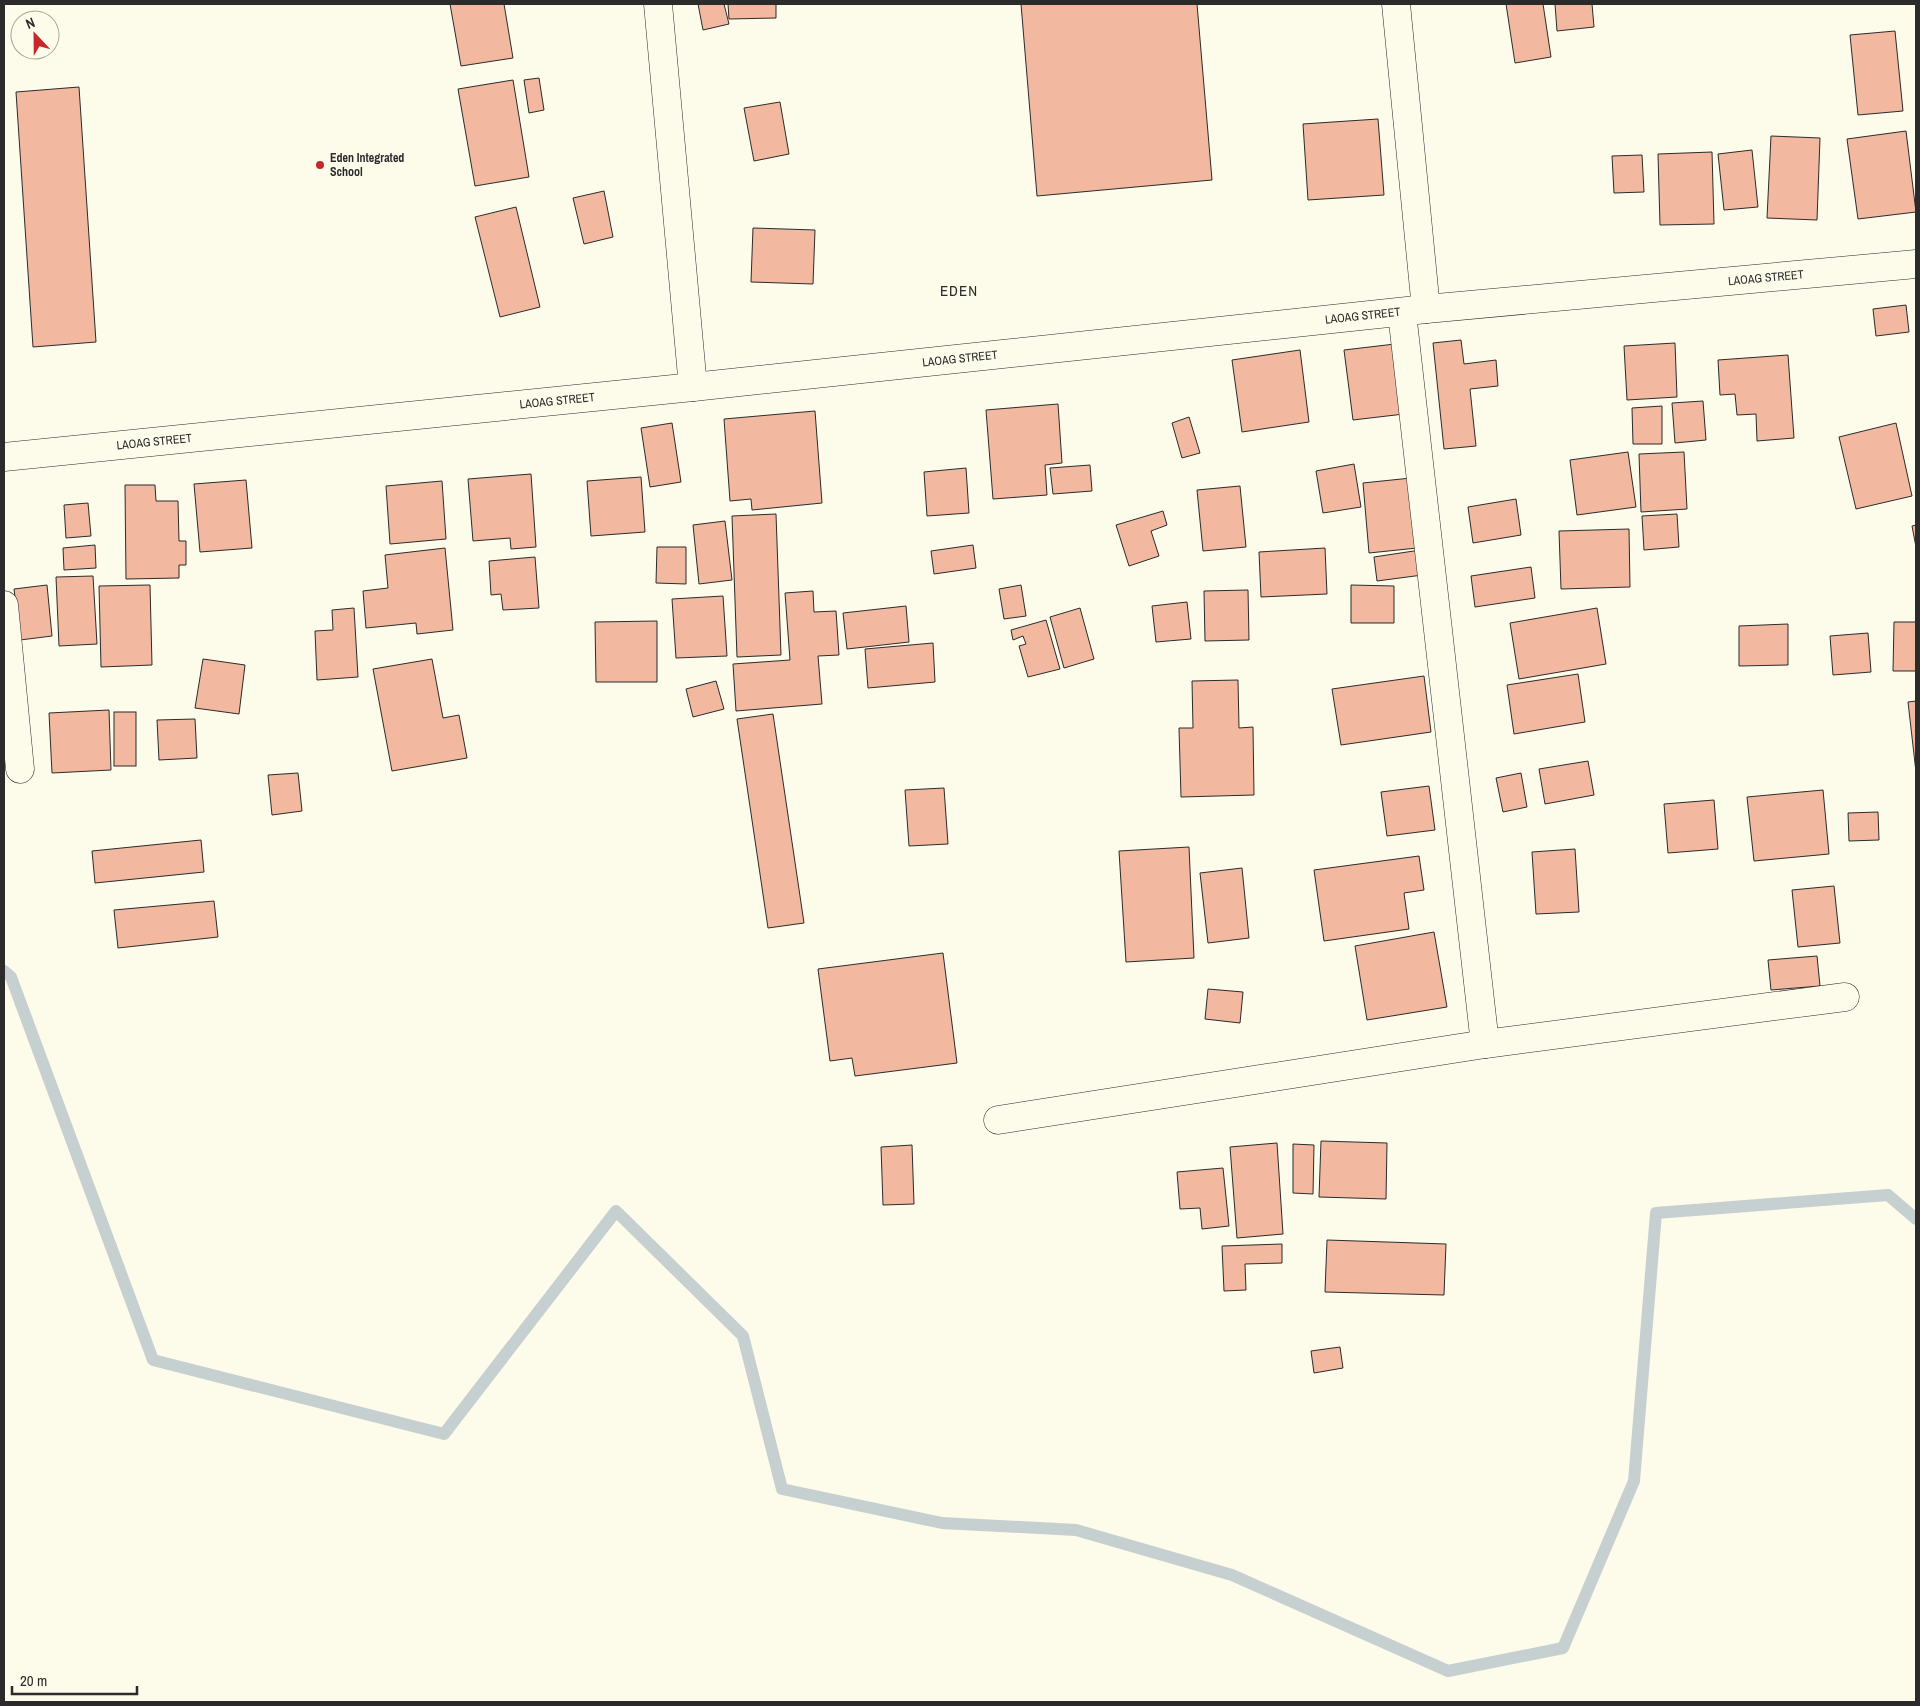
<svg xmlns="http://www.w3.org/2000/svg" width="1920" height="1706" font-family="'Archivo Narrow',sans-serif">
	<rect width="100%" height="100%" fill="#fdfbea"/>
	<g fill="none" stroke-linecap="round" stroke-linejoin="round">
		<!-- stream -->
		<polyline stroke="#c7d0d0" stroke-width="12" points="4,971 11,977 153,1360 444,1434 616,1211 743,1336 782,1489 942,1523 1076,1530 1232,1575 1448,1671 1563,1648 1634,1481 1656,1213 1888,1195 1916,1219"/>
	</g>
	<!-- building -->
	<g fill="#f2b8a0" stroke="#2b2b2b">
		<polygon points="450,4 504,4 513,58 461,66"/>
		<polygon points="698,4 724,4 729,24 703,30"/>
		<polygon points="728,4 776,4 776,18 729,19"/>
		<polygon points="1021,4 1197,4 1212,180 1037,196"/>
		<polygon points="1506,4 1543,4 1551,57 1515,63"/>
		<polygon points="1555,4 1592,4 1594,27 1557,31"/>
		<polygon points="1895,31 1903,111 1858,115 1850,35"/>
		<polygon points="539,78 544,110 529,113 524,80"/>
		<polygon points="513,80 529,177 475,186 458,89"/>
		<polygon points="79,87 96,342 33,347 16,92"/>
		<polygon points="780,102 789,154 754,161 744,108"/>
		<polygon points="1378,119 1384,195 1308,200 1303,124"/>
		<polygon points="1906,131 1916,212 1858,219 1847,139"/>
		<polygon points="1771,136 1820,138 1817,220 1767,218"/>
		<polygon points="1752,150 1758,207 1724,210 1718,154"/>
		<polygon points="1712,152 1714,224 1660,225 1658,154"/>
		<polygon points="1642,155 1644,192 1614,193 1612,156"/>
		<polygon points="604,191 613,237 584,244 573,198"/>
		<polygon points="516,207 540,307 500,317 475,217"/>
		<polygon points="753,228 815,230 813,284 751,282"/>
		<polygon points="1906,305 1909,332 1876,336 1873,309"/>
		<polygon points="1461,340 1464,364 1496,360 1498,386 1470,389 1476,446 1444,449 1433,343"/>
		<polygon points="1675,343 1677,397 1627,400 1624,346"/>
		<polygon points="1395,344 1404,414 1353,420 1344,350"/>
		<polygon points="1300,350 1309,422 1242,432 1232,360"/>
		<polygon points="1788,355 1794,438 1757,441 1756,414 1737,415 1735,394 1720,395 1718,360"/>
		<polygon points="1703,401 1706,440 1675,443 1672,403"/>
		<polygon points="1058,404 1062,463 1045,465 1047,495 993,499 986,410"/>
		<polygon points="1662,406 1662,444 1633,444 1632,408"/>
		<polygon points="815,411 822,503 752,510 751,499 730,501 724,419"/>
		<polygon points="1189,417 1200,453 1182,458 1172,423"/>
		<polygon points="672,423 681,482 650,487 641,428"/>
		<polygon points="1896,423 1912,496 1856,509 1839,437"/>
		<polygon points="1628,452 1636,507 1577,515 1570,460"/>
		<polygon points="1684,452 1687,509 1641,512 1639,454"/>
		<polygon points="1354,464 1361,507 1323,513 1316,471"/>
		<polygon points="1090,465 1092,491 1053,494 1050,468"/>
		<polygon points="966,468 969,513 927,516 924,472"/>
		<polygon points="531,474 536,547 511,549 510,538 473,541 468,479"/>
		<polygon points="641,477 645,532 591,536 587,481"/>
		<polygon points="1411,478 1417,548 1369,553 1363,483"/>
		<polygon points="246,480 252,548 200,552 194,484"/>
		<polygon points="442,481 446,539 390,544 386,486"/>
		<polygon points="125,485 155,485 156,501 178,501 179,541 186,541 186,565 179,565 179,578 126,579"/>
		<polygon points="1240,486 1246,547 1203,551 1197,490"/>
		<polygon points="1516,499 1521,535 1473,543 1468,507"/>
		<polygon points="88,503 91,536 66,538 64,505"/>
		<polygon points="1163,511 1167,525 1151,531 1159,556 1129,566 1116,525"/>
		<polygon points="776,514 781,655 737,657 732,516"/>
		<polygon points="1677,514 1679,547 1644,550 1642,516"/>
		<polygon points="725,521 732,580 699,584 693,525"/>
		<polygon points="1916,525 1916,547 1912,526"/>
		<polygon points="1629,529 1630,587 1561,589 1559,531"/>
		<polygon points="95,545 96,568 64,570 63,548"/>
		<polygon points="973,545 976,568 934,574 931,551"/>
		<polygon points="657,547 686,547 686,584 656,583"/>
		<polygon points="445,548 453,630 417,634 416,623 366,628 363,591 388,588 385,555"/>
		<polygon points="1325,548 1327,594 1261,597 1259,552"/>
		<polygon points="1427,549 1430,574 1377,581 1374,557"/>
		<polygon points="535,557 539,608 503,610 501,594 491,595 489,561"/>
		<polygon points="1531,567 1535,598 1475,607 1471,576"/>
		<polygon points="93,576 97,644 59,646 56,577"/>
		<polygon points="47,585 52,636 20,640 14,589"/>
		<polygon points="150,585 152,665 101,667 99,586"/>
		<polygon points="1021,585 1026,616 1004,619 999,589"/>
		<polygon points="1351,585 1394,586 1394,623 1351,623"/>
		<polygon points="1248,590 1249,640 1205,641 1204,591"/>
		<polygon points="813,591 814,612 836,611 839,655 818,656 822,704 736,711 733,664 790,660 785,593"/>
		<polygon points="723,596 727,656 676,658 672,599"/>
		<polygon points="1187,602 1191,639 1156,642 1152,606"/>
		<polygon points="906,606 909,642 847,649 843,613"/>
		<polygon points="354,608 358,677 317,680 315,631 333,630 332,610"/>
		<polygon points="1080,608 1094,659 1064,668 1050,617"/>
		<polygon points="1597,608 1606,664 1519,679 1510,623"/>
		<polygon points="1046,620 1060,669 1028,677 1019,646 1026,644 1023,636 1013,640 1011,630"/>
		<polygon points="657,621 657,682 596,682 595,622"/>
		<polygon points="1894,622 1916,622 1916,671 1893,671"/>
		<polygon points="1788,624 1788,665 1739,666 1739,626"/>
		<polygon points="1868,633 1871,672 1833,675 1830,636"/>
		<polygon points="933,643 935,682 868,688 865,649"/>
		<polygon points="203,659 245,665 239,714 195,708"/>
		<polygon points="432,659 443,718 459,715 467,758 392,771 373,669"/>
		<polygon points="1578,674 1585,722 1514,734 1507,685"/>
		<polygon points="1424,676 1431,732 1341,745 1332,689"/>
		<polygon points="1238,680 1239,728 1253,727 1254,795 1181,797 1179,728 1193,728 1192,681"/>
		<polygon points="716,681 724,709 693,717 686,689"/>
		<polygon points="1916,701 1916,772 1908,702"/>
		<polygon points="109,710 111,770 52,773 49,713"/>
		<rect x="114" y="712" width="22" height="54"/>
		<polygon points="773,714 804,923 768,928 737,719"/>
		<polygon points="195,719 197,758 159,760 157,720"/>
		<polygon points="1588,761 1594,795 1545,804 1539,769"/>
		<polygon points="298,773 302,811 272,815 268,775"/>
		<polygon points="1521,773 1527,807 1503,812 1496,778"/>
		<polygon points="1429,786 1435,830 1387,836 1381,792"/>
		<polygon points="944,788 948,844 909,846 905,790"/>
		<polygon points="1823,790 1829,854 1754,861 1747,797"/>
		<polygon points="1714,800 1718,849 1668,853 1664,804"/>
		<polygon points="1878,812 1879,840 1849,841 1848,813"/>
		<polygon points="201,840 204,872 95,883 92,851"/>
		<polygon points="1189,847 1194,958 1126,962 1119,851"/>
		<polygon points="1575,849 1579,912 1536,914 1532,852"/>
		<polygon points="1419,856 1424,890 1404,893 1409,929 1324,941 1314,870"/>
		<polygon points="1242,868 1249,938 1208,943 1200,873"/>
		<polygon points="1834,886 1840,943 1798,947 1792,890"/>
		<polygon points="214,901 218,937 118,948 114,910"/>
		<polygon points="1434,932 1447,1007 1367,1020 1355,946"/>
		<polygon points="943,953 957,1063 855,1076 852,1058 830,1061 818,969"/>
		<polygon points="1817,956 1820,986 1771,990 1768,960"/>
		<polygon points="1208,989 1243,992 1240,1023 1205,1019"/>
		<polygon points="1321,1141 1387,1143 1386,1199 1319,1197"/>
		<polygon points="1277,1143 1283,1234 1237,1238 1230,1147"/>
		<polygon points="1293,1144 1314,1145 1313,1194 1293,1193"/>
		<polygon points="912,1145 914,1204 883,1205 881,1147"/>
		<polygon points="1223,1168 1229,1226 1202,1229 1200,1208 1180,1209 1177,1172"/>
		<polygon points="1327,1240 1446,1244 1444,1295 1325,1292"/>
		<polygon points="1282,1244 1282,1263 1245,1264 1246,1290 1224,1291 1222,1246"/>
		<polygon points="1340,1347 1343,1368 1314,1373 1311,1351"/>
	</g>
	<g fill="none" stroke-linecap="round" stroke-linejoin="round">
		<defs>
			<g id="street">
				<polyline points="658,4 693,387"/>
				<polyline points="1396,4 1426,309"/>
				<polyline points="1402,313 1485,1044"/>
				<polyline points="4,605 20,769"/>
				<polyline points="998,1120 1485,1044 1845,997"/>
			</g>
			<g id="secondary">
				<path id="s1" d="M 4,457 L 693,387 L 1426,309 L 1916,264"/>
			</g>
		</defs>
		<!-- street casing -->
		<use href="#street" stroke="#2b2b2b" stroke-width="29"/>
		<!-- secondary casing -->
		<use href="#secondary" stroke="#2b2b2b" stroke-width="29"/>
		<!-- street -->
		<use href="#street" stroke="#fdfbea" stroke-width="28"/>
		<!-- secondary -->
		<use href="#secondary" stroke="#fdfbea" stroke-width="28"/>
	</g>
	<!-- markers -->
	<circle fill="#c62828" stroke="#fdfbea" stroke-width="2" cx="320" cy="165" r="5"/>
	<g text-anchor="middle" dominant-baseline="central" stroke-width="4" stroke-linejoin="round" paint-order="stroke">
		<!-- poi labels -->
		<g font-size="12" font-weight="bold" fill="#2b2b2b" stroke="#fdfbea" text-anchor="start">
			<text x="330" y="158">Eden Integrated<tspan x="330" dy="14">School</tspan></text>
		</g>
		<!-- street labels -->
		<g font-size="12" fill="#2b2b2b" stroke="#fdfbea">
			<text stroke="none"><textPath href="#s1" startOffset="1771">LAOAG STREET</textPath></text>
			<text stroke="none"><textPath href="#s1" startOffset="1366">LAOAG STREET</textPath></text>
			<text stroke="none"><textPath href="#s1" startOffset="961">LAOAG STREET</textPath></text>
			<text stroke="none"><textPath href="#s1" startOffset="556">LAOAG STREET</textPath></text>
			<text stroke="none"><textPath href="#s1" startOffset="151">LAOAG STREET</textPath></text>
		</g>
		<!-- quarter labels -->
		<g font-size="15" letter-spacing="1" fill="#2b2b2b" stroke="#fdfbea">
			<text x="959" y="290">EDEN</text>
		</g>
	</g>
	<!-- border -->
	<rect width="1920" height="1706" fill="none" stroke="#2b2b2b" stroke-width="10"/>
	<!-- north arrow -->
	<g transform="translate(35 35) rotate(338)"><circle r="24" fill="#fdfbea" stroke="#a9a89e"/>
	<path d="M0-4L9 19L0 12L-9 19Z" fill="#c62828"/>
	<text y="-8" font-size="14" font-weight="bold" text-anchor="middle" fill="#2b2b2b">N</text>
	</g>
	<!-- scale -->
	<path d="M12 1686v8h125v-8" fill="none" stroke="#2b2b2b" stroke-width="2.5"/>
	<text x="20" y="1686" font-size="15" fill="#2b2b2b" stroke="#fdfbea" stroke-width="4" paint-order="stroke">20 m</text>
</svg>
